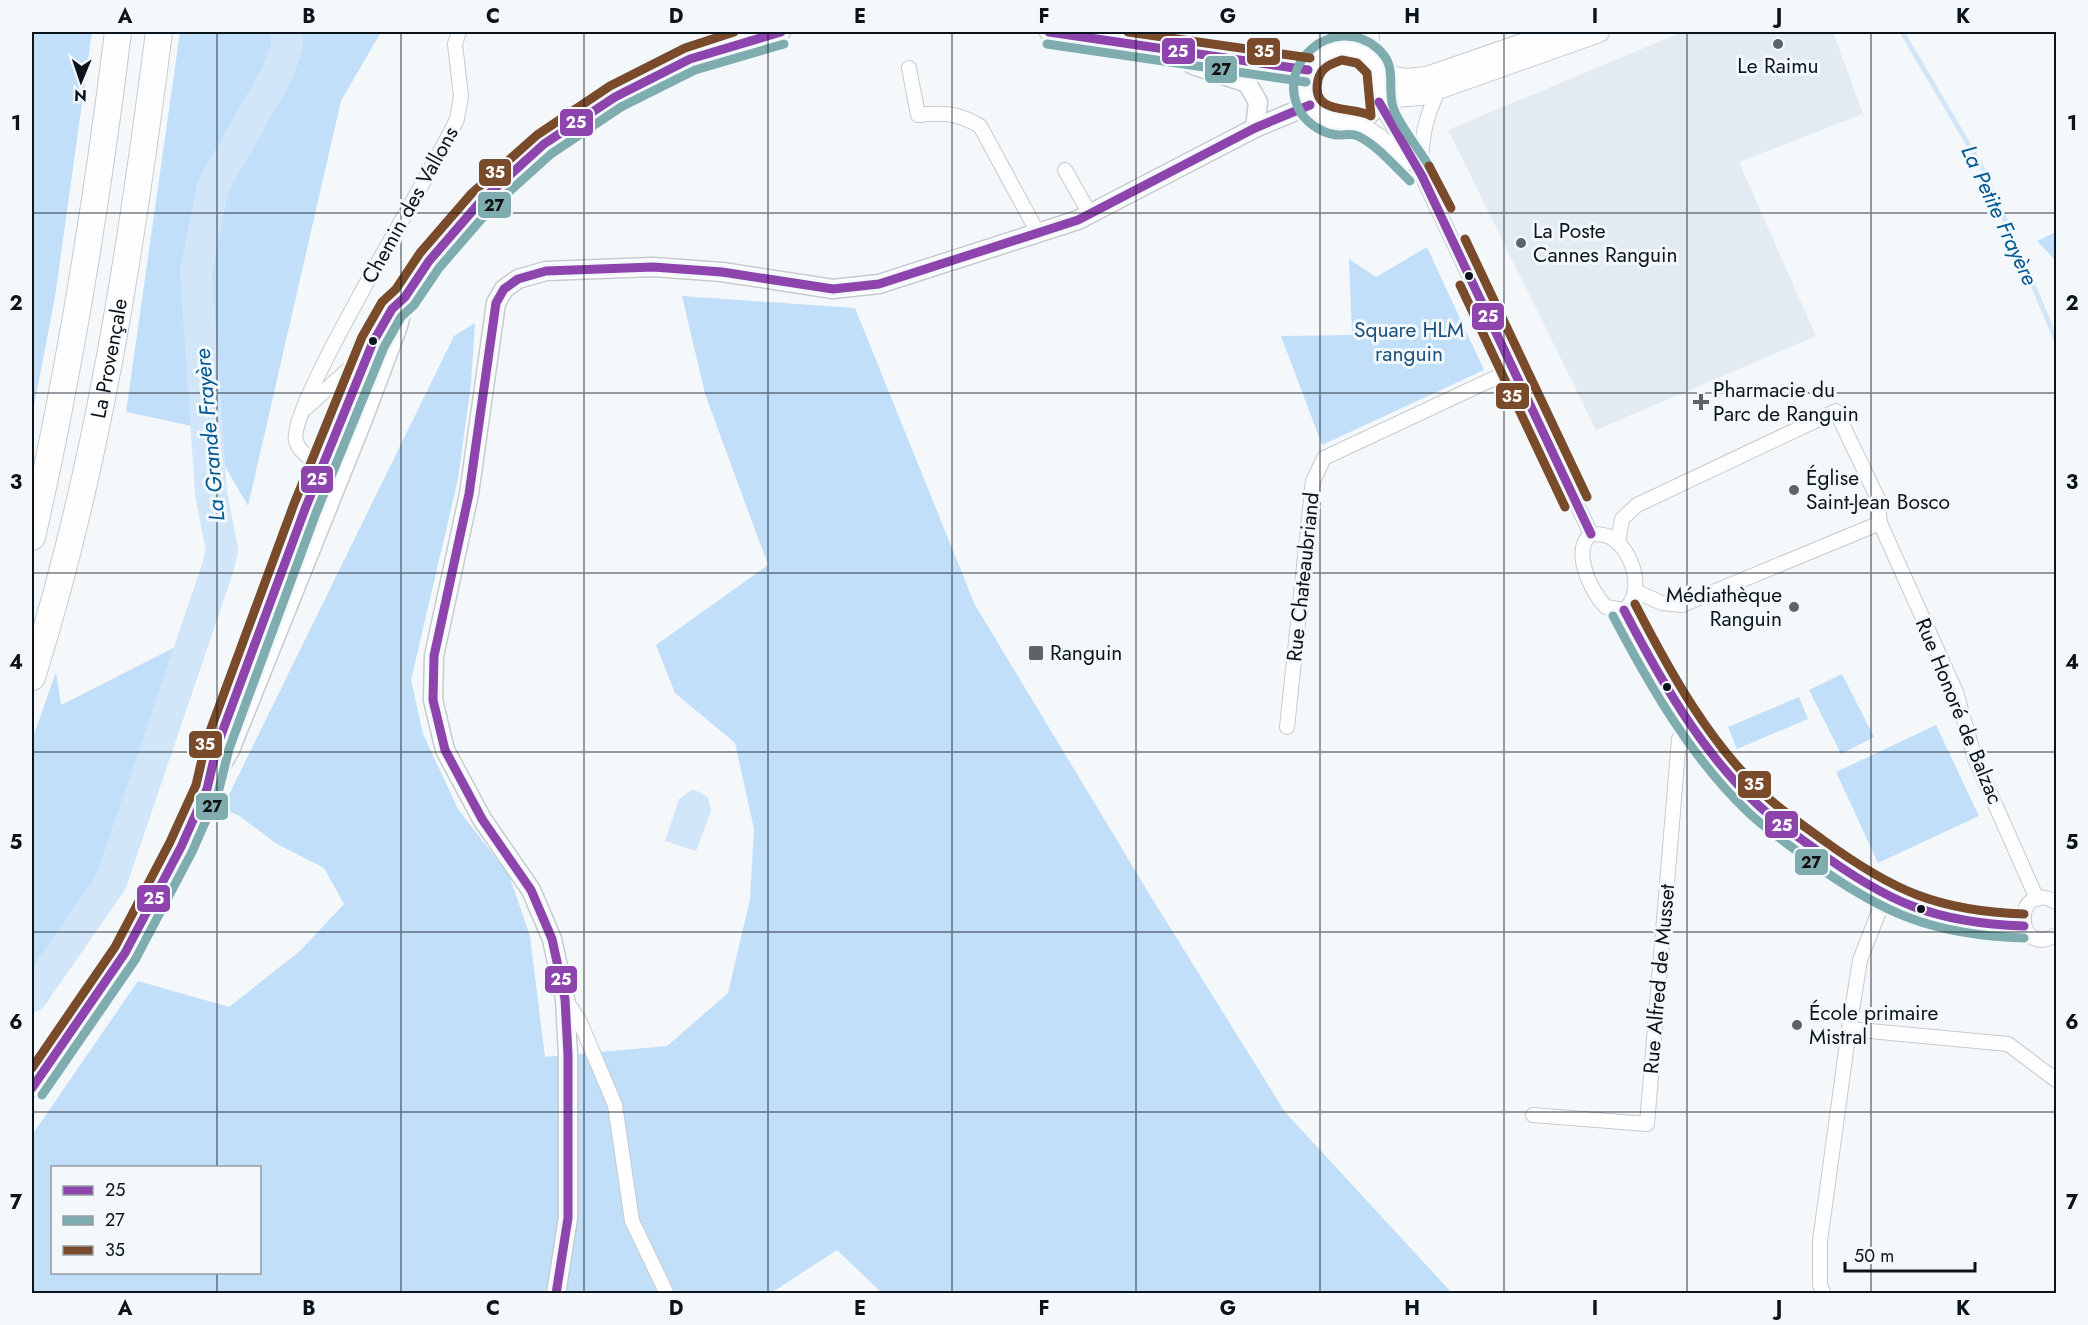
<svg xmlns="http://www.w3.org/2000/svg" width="2088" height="1325" font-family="Jost,sans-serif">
	<rect width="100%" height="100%" fill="#f5f8fa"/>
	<!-- built -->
	<polygon fill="#e3ebf2" points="1682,32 1833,32 1863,114 1739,162 1816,336 1596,430 1448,130"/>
	<!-- green -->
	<g fill="#c2dffa" fill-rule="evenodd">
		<polygon points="32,32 92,32 55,297 32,416"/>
		<polygon points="180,32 381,32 341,101 248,506 216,451 192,426 126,412"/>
		<polygon points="2056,232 2056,261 2037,241"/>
		<polygon points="1427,247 1484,370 1322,445 1281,336 1352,335 1349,259 1376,277"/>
		<path d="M 682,296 L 855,308 L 975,605 L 1153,900 L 1285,1112 L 1452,1293 L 882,1293 L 837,1250 L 771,1293 L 32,1294 L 32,1135 L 138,981 L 229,1007 L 300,951 L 344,904 L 324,868 L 277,844 L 238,815 L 222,809 L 454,336 L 475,323 L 471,384 L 458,479 L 411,680 L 423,734 L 458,809 L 509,875 L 530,936 L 545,1057 L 667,1046 L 728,993 L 750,899 L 754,829 L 735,743 L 675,693 L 656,645 L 768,565 L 705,394 ZM 52,1168 L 260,1168 L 260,1272 L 52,1272 Z"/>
		<polygon points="189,640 91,895 32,983 32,740 56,672 61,705"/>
		<polygon points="1842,674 1874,737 1841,754 1809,690"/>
		<polygon points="1799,697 1808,719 1737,749 1728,727"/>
		<polygon points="1936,725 1979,816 1878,863 1836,772"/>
	</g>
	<!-- water -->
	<polygon fill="#d1e6f9" points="693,789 708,797 711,811 696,851 665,841 679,799"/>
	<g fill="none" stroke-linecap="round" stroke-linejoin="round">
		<!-- stream -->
		<polyline stroke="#d1e6f9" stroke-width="5" points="1902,32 1984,171 2056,339"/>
		<!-- river -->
		<polyline stroke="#d1e6f9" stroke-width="32" points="32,996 111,882 218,567 222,550 211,493 196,271 213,186 278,72 287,46 286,32"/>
		<defs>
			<g id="minor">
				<polyline points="1343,48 1345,32"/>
				<polyline points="1364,53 1372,39 1371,32"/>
				<path d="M 909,68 L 918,115 C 943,112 958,113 980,126 L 1038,233"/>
				<polyline points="1379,102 1422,176 1591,534"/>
				<polyline points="1358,122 1380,136 1408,162"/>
				<polyline points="1065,170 1090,214"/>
				<path d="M 1422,174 C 1420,141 1425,118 1439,89"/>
				<polyline points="306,408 351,367"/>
				<path d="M 341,471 C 325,464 302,460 296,441 C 286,409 435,169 457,119 L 461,96 L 455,44 L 459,32"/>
				<path d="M 1591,534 C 1598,534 1604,534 1610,537 C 1633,549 1646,593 1624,610 L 1606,607 C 1591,592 1571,551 1591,534 Z"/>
				<polyline points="1618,543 1622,519 1637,505 1836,411 1877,497 1880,523 1956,692 1975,759 2037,899"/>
				<polyline points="1637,592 1662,603 1682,605 1880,523"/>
				<path d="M 1624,610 C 1657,675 1697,742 1748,795 C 1768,817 1795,834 1819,852 C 1857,881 1895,906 1943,917 C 1969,924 1997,925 2024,926"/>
				<polyline points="1287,727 1313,481 1324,458 1514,369"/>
				<path d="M 2056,902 C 2012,878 2014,960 2056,935"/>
				<polyline points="566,1000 580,1022 615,1105 632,1221 667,1294"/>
				<polyline points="1849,1029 2008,1044 2056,1080"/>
				<polyline points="1533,1115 1647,1124 1679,739 1692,726"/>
				<polyline points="1824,1294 1820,1285 1820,1241 1849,1029 1860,960 1885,896"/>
			</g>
			<g id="tertiary">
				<polyline points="1049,32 1308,70"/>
				<circle cx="1344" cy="86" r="38"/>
				<polyline points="1177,53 1193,65 1247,83 1258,102 1255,128"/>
				<path d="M 207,789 C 224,711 258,636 287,560 C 309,501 332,441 357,382 C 367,358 375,329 392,309 C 396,304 402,301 406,295 C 431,263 453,230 482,201 C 562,118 668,56 781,32"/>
				<path d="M 32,1088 C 74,1029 117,970 152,905 C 180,855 200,800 230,750 L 362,422 L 398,326 L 405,297"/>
				<polyline points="556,1294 568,1218 568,1055 565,999 552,939 531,890 482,819 445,750 433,700 434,656 469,494 496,303 504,289 518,279 546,271 653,267 722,272 833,289 879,284 1078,220 1255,128 1310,105"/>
			</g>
			<g id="secondary">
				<polyline points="1381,74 1406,79 1427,77 1557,32"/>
				<polyline points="1381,98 1421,95 1599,32"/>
			</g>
			<g id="motorway">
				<path d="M 32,537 C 70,370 97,202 118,32"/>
				<path id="s1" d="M 32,677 C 98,467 131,250 159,32"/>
			</g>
		</defs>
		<!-- minor casing -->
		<use href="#minor" stroke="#c6cbd0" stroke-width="16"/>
		<!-- tertiary casing -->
		<use href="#tertiary" stroke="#c6cbd0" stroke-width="21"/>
		<!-- secondary casing -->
		<use href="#secondary" stroke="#c6cbd0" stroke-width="22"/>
		<!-- motorway casing -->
		<use href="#motorway" stroke="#c6cbd0" stroke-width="28"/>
		<!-- minor -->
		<use href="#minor" stroke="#fefefe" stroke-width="14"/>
		<!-- tertiary -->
		<use href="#tertiary" stroke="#fefefe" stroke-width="18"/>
		<!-- secondary -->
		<use href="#secondary" stroke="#fefefe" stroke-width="20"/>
		<!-- motorway -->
		<use href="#motorway" stroke="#fefefe" stroke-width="26"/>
		<defs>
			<g id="bus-1">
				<polyline points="1049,32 1308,70"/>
				<polyline points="1379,102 1422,176 1591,534"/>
				<path d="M 1624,610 C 1660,679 1700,750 1757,804 C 1775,821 1795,835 1815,849 C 1887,902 1934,923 2024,926"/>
				<polyline points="32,1088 125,953 181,847 207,789 217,746 305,509 373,342 392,309 405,297 429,261 481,201 544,144 615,97 690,59 781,32"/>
				<polyline points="556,1294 568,1218 568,1055 565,999 552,939 531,890 482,819 445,750 433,700 434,656 469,494 496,303 504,289 518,279 546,271 653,267 722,272 833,289 879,284 1078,220 1255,128 1310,105"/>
			</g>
			<g id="bus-2">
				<polyline points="1047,44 1306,82"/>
				<path d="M 1410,181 C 1393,165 1378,146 1358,136 C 1352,133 1346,135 1340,135 C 1325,135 1309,125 1301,113 C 1272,64 1334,12 1377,48 C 1397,65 1388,81 1392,103 C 1395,120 1419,149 1429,166"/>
				<path d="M 1613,616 C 1650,686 1691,758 1749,813 C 1768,831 1790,845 1810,861 C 1883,914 1933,935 2024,938"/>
				<polyline points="42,1095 135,960 192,852 218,793 229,749 316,513 384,347 401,317 414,305 439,268 490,209 551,154 621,107 695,70 784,44"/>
			</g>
			<g id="bus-3">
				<polyline points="1128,32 1310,58"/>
				<path d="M 1342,60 L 1357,63 L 1367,73 L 1371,116 C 1354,105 1310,117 1318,80 C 1321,67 1331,64 1342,60 Z"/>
				<polyline points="1429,166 1451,208"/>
				<polyline points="1465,239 1587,497"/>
				<polyline points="1460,285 1565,507"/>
				<path d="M 1635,604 C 1670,672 1709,743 1766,796 C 1783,812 1804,826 1823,840 C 1893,891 1938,911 2024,914"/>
				<polyline points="32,1068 115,947 170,842 196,785 206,742 294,504 362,337 382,302 396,289 420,253 472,193 537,135 610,86 685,48 734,32"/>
			</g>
		</defs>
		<!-- bus-1 casing -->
		<use href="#bus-1" stroke="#f3f8fc" stroke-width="14"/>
		<!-- bus-2 casing -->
		<use href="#bus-2" stroke="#f3f8fc" stroke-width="14"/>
		<!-- bus-3 casing -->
		<use href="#bus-3" stroke="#f3f8fc" stroke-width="14"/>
		<!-- bus-1 -->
		<use href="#bus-1" stroke="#8e44ad" stroke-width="9"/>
		<!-- bus-2 -->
		<use href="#bus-2" stroke="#7eacaf" stroke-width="9"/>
		<!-- bus-3 -->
		<use href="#bus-3" stroke="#7a4b2a" stroke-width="9"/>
	</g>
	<!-- grid -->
	<path fill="none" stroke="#0b131b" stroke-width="1.5" stroke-opacity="0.55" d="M 217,32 L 217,1168M 401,32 L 401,1294M 584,32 L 584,1294M 768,32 L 768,1294M 952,32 L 952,1294M 1136,32 L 1136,1294M 1320,32 L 1320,1294M 1504,32 L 1504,1294M 1687,32 L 1687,1294M 1871,32 L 1871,1294M 32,213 L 2056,213M 32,393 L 2056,393M 32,573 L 2056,573M 32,752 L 2056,752M 32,932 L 2056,932M 32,1112 L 2056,1112M 217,1272 L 217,1294"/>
	<!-- markers -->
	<g fill="#5d6369" stroke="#f3f8fc" stroke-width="2">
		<circle cx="1778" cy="44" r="6"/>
		<circle cx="1521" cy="243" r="6"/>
		<path d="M1698 393h6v6h6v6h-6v6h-6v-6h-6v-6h6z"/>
		<circle cx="1794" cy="490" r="6"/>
		<circle cx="1794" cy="607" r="6"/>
		<rect x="1028" y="645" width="16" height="16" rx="3"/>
		<circle cx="1797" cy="1025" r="6"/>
	</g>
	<g fill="#0b131b" stroke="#f3f8fc" stroke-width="2">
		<circle cx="1469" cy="276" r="5"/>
		<circle cx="373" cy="341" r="5"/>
		<circle cx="1667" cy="687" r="5"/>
		<circle cx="1921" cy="909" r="5"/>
	</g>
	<g text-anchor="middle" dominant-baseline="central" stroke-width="6" stroke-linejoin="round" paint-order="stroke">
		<!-- poi labels -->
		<g font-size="21" fill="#0b131b" stroke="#f3f8fc" text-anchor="start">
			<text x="1778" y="66" text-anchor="middle">Le Raimu</text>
			<text x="1533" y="231">La Poste<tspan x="1533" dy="24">Cannes Ranguin</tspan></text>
			<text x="1713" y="390">Pharmacie du<tspan x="1713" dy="24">Parc de Ranguin</tspan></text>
			<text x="1806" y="478">Église<tspan x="1806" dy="24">Saint-Jean Bosco</tspan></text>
			<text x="1782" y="595" text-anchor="end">Médiathèque<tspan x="1782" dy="24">Ranguin</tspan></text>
			<text x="1050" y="653">Ranguin</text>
			<text x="1809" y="1013">École primaire<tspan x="1809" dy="24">Mistral</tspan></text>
		</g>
		<!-- street labels -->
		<g font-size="21" fill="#0b131b" stroke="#f3f8fc">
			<text transform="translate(410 205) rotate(-61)">Chemin des Vallons</text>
			<text stroke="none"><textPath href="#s1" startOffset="328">La Provençale</textPath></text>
			<text transform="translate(1303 577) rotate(-84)">Rue Chateaubriand</text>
			<text transform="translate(1959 711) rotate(68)">Rue Honoré de Balzac</text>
			<text transform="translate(1659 979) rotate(-85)">Rue Alfred de Musset</text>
		</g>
		<!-- park labels -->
		<g font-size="21" fill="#1d507b" stroke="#f3f8fc">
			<text x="1409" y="330">Square HLM<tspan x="1409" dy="24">ranguin</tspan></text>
		</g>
		<!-- water labels -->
		<g font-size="22" font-style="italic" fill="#005893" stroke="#f3f8fc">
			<text transform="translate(2000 215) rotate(65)">La Petite Frayère</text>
			<text transform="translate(209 435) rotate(-95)">La Grande Frayère</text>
		</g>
	</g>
	<g stroke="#f3f8fc" stroke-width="2">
		<rect x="1161" y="37" width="35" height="28" rx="6" fill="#8e44ad"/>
		<rect x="1246" y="37" width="35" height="29" rx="6" fill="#7a4b2a"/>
		<rect x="1204" y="55" width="34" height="29" rx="6" fill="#7eacaf"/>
		<rect x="559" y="108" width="35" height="29" rx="6" fill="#8e44ad"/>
		<rect x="478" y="158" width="34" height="29" rx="6" fill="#7a4b2a"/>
		<rect x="477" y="191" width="35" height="28" rx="6" fill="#7eacaf"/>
		<rect x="1471" y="302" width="34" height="29" rx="6" fill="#8e44ad"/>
		<rect x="1495" y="382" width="35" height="28" rx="6" fill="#7a4b2a"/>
		<rect x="300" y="465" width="34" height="29" rx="6" fill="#8e44ad"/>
		<rect x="188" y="730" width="35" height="29" rx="6" fill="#7a4b2a"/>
		<rect x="1737" y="770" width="35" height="29" rx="6" fill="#7a4b2a"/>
		<rect x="195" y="792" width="34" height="29" rx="6" fill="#7eacaf"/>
		<rect x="1764" y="810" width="35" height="29" rx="6" fill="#8e44ad"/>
		<rect x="1794" y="848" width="35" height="28" rx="6" fill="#7eacaf"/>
		<rect x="136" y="884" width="35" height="29" rx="6" fill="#8e44ad"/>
		<rect x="544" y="965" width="34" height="29" rx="6" fill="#8e44ad"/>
	</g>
	<g font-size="16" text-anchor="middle" font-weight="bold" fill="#fff">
		<text x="1178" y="57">25</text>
		<text x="1264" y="57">35</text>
		<text x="576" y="128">25</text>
		<text x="495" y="178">35</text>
		<text x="1488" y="322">25</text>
		<text x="1512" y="402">35</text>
		<text x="317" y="485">25</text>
		<text x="205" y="750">35</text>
		<text x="1754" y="790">35</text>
		<text x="1782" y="831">25</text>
		<text x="154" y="904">25</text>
		<text x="561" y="985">25</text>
	</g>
	<g font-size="16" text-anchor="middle" font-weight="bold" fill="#111">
		<text x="1221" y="75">27</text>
		<text x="494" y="211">27</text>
		<text x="212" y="812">27</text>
		<text x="1811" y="868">27</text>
	</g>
	<!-- border -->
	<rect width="2088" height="1325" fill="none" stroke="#f3f8fc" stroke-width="66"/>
	<!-- legend -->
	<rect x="51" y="1166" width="210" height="108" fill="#f3f8fc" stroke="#969ca2" stroke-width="1.5"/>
	<rect x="63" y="1186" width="30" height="9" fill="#8e44ad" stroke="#969ca2" stroke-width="1.5"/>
	<text x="105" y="1196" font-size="18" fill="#0b131b">25</text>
	<rect x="63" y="1216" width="30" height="9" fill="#7eacaf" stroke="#969ca2" stroke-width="1.5"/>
	<text x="105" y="1226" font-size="18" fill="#0b131b">27</text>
	<rect x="63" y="1246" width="30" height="9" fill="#7a4b2a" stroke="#969ca2" stroke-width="1.5"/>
	<text x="105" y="1256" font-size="18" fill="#0b131b">35</text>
	<!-- north arrow -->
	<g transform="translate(81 81) rotate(182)" stroke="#f3f8fc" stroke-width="4.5" paint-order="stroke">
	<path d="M0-4.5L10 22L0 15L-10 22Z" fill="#0b131b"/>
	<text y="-9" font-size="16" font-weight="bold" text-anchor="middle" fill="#0b131b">N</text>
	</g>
	<!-- scale -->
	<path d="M1845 1262v9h130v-9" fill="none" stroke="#0b131b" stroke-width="3"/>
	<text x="1854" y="1262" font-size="18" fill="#0b131b" stroke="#f3f8fc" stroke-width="4.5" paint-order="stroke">50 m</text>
	<rect x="33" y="33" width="2022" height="1259" fill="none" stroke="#0b131b" stroke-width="2"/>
	<g font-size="20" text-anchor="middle" font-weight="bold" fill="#0b131b">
		<text x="125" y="23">A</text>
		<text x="309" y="23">B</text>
		<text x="493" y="23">C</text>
		<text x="676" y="23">D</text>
		<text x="860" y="23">E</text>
		<text x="1044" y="23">F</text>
		<text x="1228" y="23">G</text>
		<text x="1412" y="23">H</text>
		<text x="1595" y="23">I</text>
		<text x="1779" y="23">J</text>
		<text x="1963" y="23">K</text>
		<text x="16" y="130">1</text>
		<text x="2072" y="130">1</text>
		<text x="16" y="310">2</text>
		<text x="2072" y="310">2</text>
		<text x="16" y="489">3</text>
		<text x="2072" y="489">3</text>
		<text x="16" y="669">4</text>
		<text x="2072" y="669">4</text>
		<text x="16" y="849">5</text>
		<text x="2072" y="849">5</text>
		<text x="16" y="1029">6</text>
		<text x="2072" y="1029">6</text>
		<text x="16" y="1209">7</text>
		<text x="2072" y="1209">7</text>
		<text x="125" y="1315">A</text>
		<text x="309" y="1315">B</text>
		<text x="493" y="1315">C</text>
		<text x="676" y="1315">D</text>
		<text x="860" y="1315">E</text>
		<text x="1044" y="1315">F</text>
		<text x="1228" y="1315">G</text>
		<text x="1412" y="1315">H</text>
		<text x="1595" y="1315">I</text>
		<text x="1779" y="1315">J</text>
		<text x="1963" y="1315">K</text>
	</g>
</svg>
